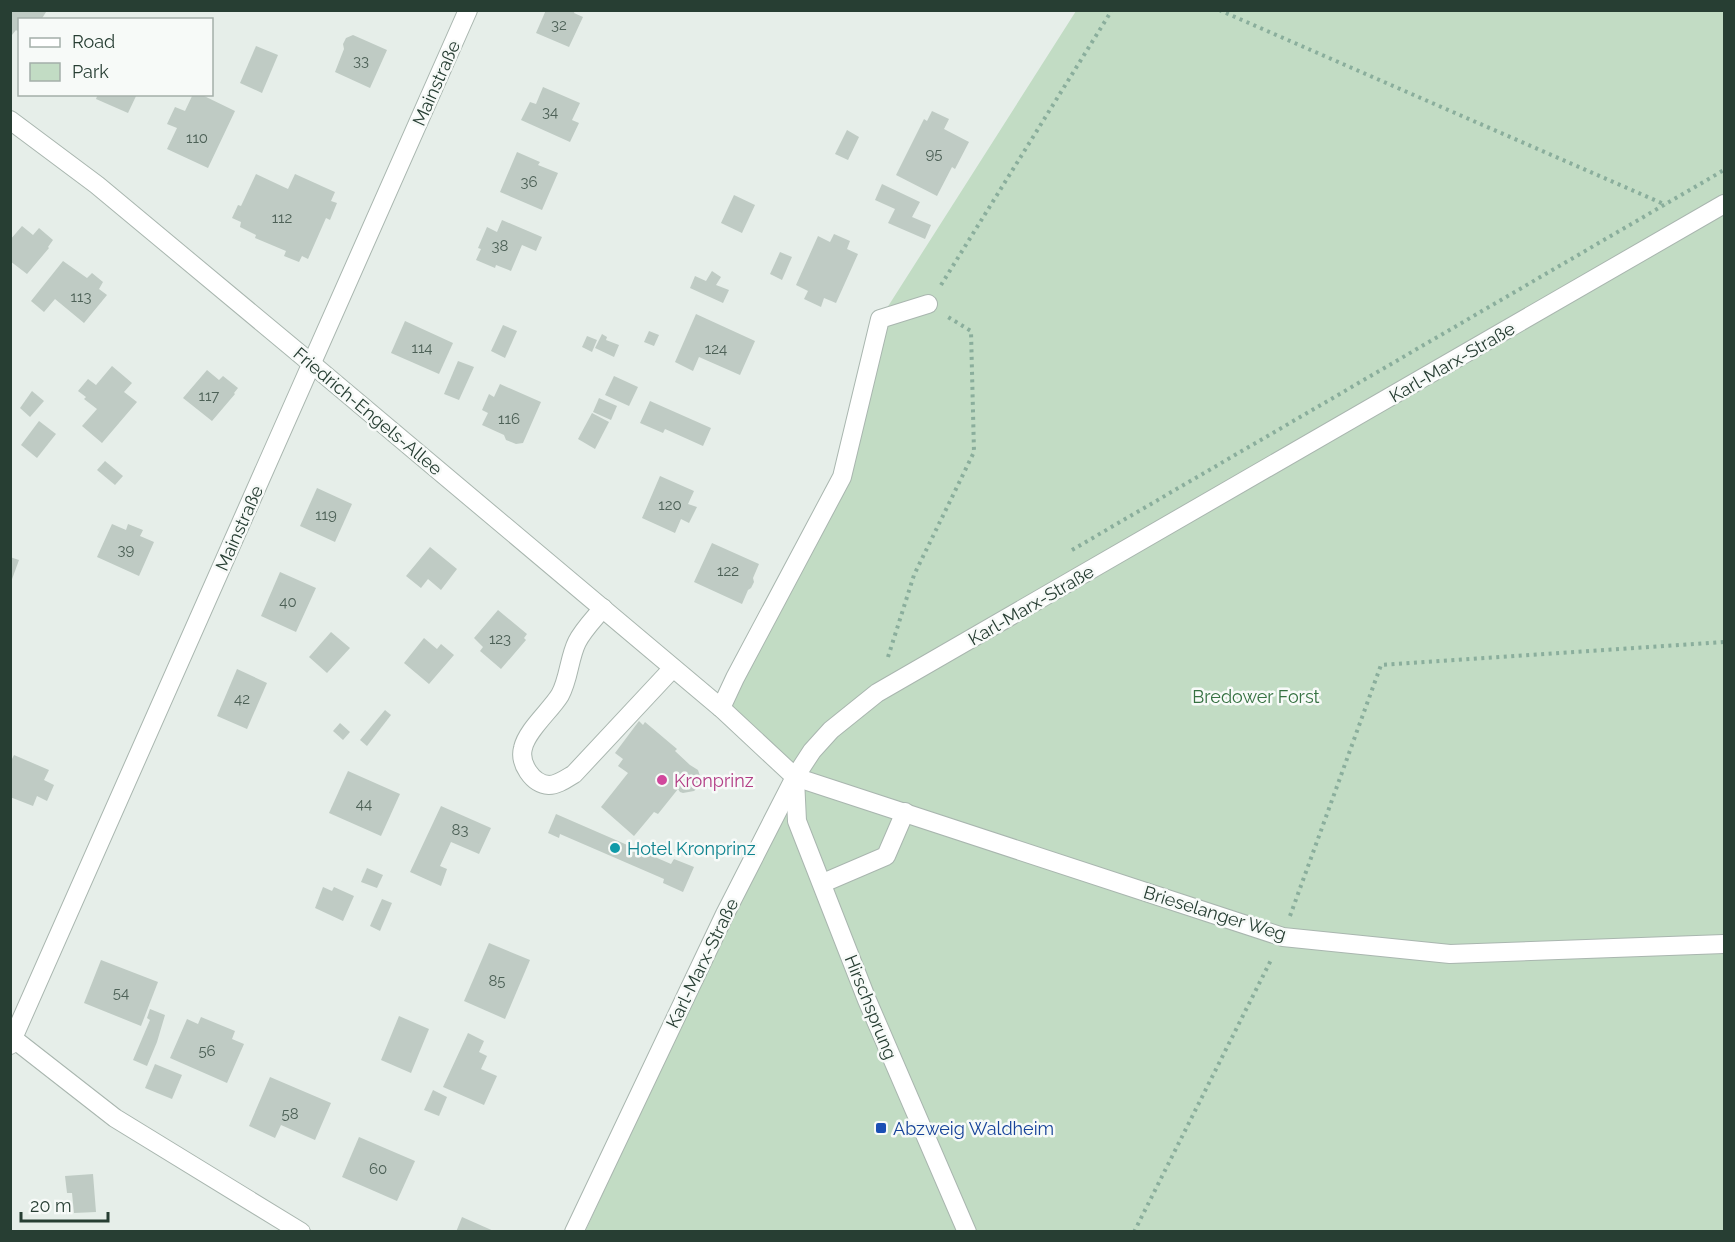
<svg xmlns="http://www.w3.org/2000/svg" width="1735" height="1242" font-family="Raleway,sans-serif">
	<rect width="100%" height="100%" fill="#e6eee9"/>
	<!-- green -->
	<polygon fill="#c2dcc4" points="1076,11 1724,11 1724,1231 585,1232 795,777 721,708 842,477 880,319"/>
	<!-- building -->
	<g fill="#bfcbc4">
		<polygon points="10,10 45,10 46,12 41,20 20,20 20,33 16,30 12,35 10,34"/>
		<polygon points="546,10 575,10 574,13 583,17 569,47 536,33"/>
		<polygon points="353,35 387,50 370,88 335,72 344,49 343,44 346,38"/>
		<polygon points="256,46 278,55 262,93 240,83"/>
		<polygon points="543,87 580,103 572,120 579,123 570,142 521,120 530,102 536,104"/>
		<polygon points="98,94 137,94 128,113 96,99"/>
		<polygon points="193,94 200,94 235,111 208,168 167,149 177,128 167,124 175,107 185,111"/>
		<polygon points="932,111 949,119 944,129 969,142 955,169 952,167 937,196 896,175 924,119 927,121"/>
		<polygon points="847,130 859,137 848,160 835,154"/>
		<polygon points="517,152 540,162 538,165 558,173 542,210 500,192"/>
		<polygon points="256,174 288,189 295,174 335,192 331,201 337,203 330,220 326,218 308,259 302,256 299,262 284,256 286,251 255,238 256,235 240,227 241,222 232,218 238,205 241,206"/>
		<polygon points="882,184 920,202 912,217 931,225 925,239 888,223 895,209 875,200"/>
		<polygon points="734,195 755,205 742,233 721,223"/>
		<polygon points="502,220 542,237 536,251 522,245 511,271 496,265 495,268 476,260 481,249 478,248 487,227 497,232"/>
		<polygon points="22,226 33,235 39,228 53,240 48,247 49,248 27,274 10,261 10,240"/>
		<polygon points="834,234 850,241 847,249 858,254 836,303 824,298 821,307 804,299 808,291 796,285 818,236 830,242"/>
		<polygon points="780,252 792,257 782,280 770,274"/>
		<polygon points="63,261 87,278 92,273 103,282 99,289 107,295 84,323 55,299 44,312 31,301"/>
		<polygon points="712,271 721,277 716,285 729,290 723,303 690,288 695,276 706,281"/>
		<polygon points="696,314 755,341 740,375 699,357 693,371 675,362"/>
		<polygon points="405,321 453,343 439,374 391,353"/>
		<polygon points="503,325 517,331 505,358 491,351"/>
		<polygon points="649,331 659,335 654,346 644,342"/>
		<polygon points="602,334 607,337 606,340 619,345 614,357 595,348"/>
		<polygon points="587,336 597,340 592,352 582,347"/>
		<polygon points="458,361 474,367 459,400 444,394"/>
		<polygon points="112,366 132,383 124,392 137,402 102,443 82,426 97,409 84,399 86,397 78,391 88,379 96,385"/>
		<polygon points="207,370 219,380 223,376 238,388 234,393 235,394 212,421 183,398"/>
		<polygon points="614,376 638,387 629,406 605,395"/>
		<polygon points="500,384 541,402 523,443 516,444 506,440 504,435 482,425 488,413 482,410 489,394 494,397"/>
		<polygon points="32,391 44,401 30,417 20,408"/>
		<polygon points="599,398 617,406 611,420 593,412"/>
		<polygon points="650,401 711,428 703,446 665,429 663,433 640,423"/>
		<polygon points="592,413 609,422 595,449 578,439"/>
		<polygon points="39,421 56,434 37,458 21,445"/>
		<polygon points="105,461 123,476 115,485 97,470"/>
		<polygon points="660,476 694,491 688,504 697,507 689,523 681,519 675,533 642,518"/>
		<polygon points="317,488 352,504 335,542 300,526"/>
		<polygon points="112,524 126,530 128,524 143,530 140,536 154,542 139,576 97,557"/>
		<polygon points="712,543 759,564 753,578 754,582 751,588 748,590 742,604 694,582"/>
		<polygon points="430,547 457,569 441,590 428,579 421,588 406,576"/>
		<polygon points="10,557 19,560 11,582 10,582"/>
		<polygon points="280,572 316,588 296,632 261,616"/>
		<polygon points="498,610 527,634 524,638 526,640 501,669 480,651 483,647 474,638"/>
		<polygon points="331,632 350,648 327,673 309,657"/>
		<polygon points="424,638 437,649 441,644 454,655 429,684 404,663"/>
		<polygon points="237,669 267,683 247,729 217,716"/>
		<polygon points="385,710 391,715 367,746 360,740"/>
		<polygon points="639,721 643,725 645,722 677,749 675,751 690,765 698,770 701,779 699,786 694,791 683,793 680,792 678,789 658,814 654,812 634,836 601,807 628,773 618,766 623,759 615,753"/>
		<polygon points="340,723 350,732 343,740 333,731"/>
		<polygon points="14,755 49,770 44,780 54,785 47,801 37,796 33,806 10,797 10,763"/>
		<polygon points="348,771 400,794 381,836 329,813"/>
		<polygon points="441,806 491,828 479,854 451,842 440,866 447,869 441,886 410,872"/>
		<polygon points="556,814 671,864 674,859 694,867 683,892 663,883 664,879 560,834 559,838 548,833"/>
		<polygon points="367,868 383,875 377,888 361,882"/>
		<polygon points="323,887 332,891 334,887 354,896 343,921 315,908"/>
		<polygon points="382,899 392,903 380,931 370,926"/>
		<polygon points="489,943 530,960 505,1019 464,1001"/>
		<polygon points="101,960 158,982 141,1026 84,1003"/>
		<polygon points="150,1009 165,1015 157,1042 147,1066 133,1060 150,1020 147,1018"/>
		<polygon points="399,1016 429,1029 411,1073 381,1060"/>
		<polygon points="201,1017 235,1031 232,1039 244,1044 227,1083 170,1058 187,1019 198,1024"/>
		<polygon points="468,1033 484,1041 479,1052 487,1056 481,1069 497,1076 484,1105 443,1087"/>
		<polygon points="155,1064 182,1075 172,1099 145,1088"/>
		<polygon points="270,1077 331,1103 315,1140 281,1125 275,1138 249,1126"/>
		<polygon points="433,1090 447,1097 439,1116 424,1110"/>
		<polygon points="359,1137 415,1161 397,1201 342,1177"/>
		<polygon points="93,1174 96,1212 74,1213 72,1193 67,1193 65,1176"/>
		<polygon points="462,1217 496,1232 456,1232"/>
	</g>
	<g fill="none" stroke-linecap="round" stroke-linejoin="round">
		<defs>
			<g id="minor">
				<polyline points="10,120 97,185 312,364 721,708 795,777 1283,937 1450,954 1724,944"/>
				<path d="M 603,608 C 594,619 583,630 577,642 C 569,658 569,679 560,695 C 551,710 527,730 523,748 C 519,763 532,784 549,785 C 558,785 567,778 574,774 L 673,668"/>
				<polyline points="721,708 735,678 842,477 880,319 928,304"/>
				<polyline points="795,779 797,821 867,1000 967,1232"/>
				<polyline points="823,883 886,856 905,812"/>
				<polyline points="10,1036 115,1118 301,1232"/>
				<polyline points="10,1045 468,10"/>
				<polyline points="574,1232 725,914 795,777 812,751 831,730 877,693 1724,204"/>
			</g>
		</defs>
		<!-- minor casing -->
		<use href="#minor" stroke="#a9b6af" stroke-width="20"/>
		<!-- path -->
		<g stroke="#8aae9c" stroke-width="4" stroke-dasharray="3 4.5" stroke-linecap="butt">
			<polyline points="1219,10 1666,205"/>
			<polyline points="941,285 1112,10"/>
			<polyline points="1072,550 1724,170"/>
			<polyline points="888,657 914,575 974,452 971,331 948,317"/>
			<polyline points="1290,916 1381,665 1724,642"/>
			<polyline points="1134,1232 1272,958"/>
		</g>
		<!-- minor -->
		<use href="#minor" stroke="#fff" stroke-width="18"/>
	</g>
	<!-- markers -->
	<circle fill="#d1479c" stroke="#f7faf8" stroke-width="2" cx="662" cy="780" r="6"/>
	<circle fill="#0f9aa8" stroke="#f7faf8" stroke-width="2" cx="615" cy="848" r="6"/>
	<rect fill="#1a4fb4" stroke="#f7faf8" stroke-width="2" x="875" y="1122" width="12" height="12" rx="3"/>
	<g text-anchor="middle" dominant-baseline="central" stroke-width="5" stroke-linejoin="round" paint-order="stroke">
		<!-- number labels -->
		<g font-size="15" fill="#4d6157">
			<text x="559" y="25">32</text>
			<text x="361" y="61">33</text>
			<text x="550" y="112">34</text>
			<text x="197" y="138">110</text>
			<text x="934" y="154">95</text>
			<text x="529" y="182">36</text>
			<text x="282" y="218">112</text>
			<text x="500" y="246">38</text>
			<text x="81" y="297">113</text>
			<text x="422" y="348">114</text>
			<text x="716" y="349">124</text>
			<text x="209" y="396">117</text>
			<text x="509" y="419">116</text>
			<text x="670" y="505">120</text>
			<text x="326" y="515">119</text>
			<text x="126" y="550">39</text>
			<text x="728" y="571">122</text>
			<text x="288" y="602">40</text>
			<text x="500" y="639">123</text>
			<text x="242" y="699">42</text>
			<text x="364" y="804">44</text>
			<text x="460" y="830">83</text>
			<text x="497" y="981">85</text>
			<text x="121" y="993">54</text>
			<text x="207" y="1051">56</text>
			<text x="290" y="1114">58</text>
			<text x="378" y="1169">60</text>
		</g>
		<!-- street labels -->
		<g font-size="18" fill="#273e33" stroke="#f7faf8">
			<text transform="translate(436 83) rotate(-66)">Mainstraße</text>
			<text transform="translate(1452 362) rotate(-30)">Karl-Marx-Straße</text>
			<text transform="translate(368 411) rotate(40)">Friedrich-Engels-Allee</text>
			<text transform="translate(239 528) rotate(-66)">Mainstraße</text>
			<text transform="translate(1031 605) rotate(-30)">Karl-Marx-Straße</text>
			<text transform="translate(1215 913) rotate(17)">Brieselanger Weg</text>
			<text transform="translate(702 963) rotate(-64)">Karl-Marx-Straße</text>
			<text transform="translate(871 1007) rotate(68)">Hirschsprung</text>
		</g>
		<!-- park labels -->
		<g font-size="18" fill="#357141" stroke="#f7faf8">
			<text x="1256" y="696">Bredower Forst</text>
		</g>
		<!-- hotel labels -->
		<g font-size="18" fill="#b23c85" stroke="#f7faf8" text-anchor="start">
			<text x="674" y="780">Kronprinz</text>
		</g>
		<!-- culture labels -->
		<g font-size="18" fill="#0d838f" stroke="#f7faf8" text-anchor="start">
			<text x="627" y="848">Hotel Kronprinz</text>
		</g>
		<!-- transit labels -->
		<g font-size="18" fill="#164399" stroke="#f7faf8" text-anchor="start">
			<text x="893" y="1128">Abzweig Waldheim</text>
		</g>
	</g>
	<!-- border -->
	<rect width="1735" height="1242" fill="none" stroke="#273e33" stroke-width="24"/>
	<!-- legend -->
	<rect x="18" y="18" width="195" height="78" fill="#f7faf8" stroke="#a4afa9" stroke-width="1.5"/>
	<rect x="30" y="38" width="30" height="9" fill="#ffffff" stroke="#a4afa9" stroke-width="1.5"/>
	<text x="72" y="48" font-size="18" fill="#273e33">Road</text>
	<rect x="30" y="63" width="30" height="18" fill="#c2dcc4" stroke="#a4afa9" stroke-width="1.5"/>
	<text x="72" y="78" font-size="18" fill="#273e33">Park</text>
	<!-- scale -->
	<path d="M21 1212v9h87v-9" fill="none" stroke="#273e33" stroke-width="3"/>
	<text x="30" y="1212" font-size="18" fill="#273e33" stroke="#f7faf8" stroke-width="4.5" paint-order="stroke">20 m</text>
</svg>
